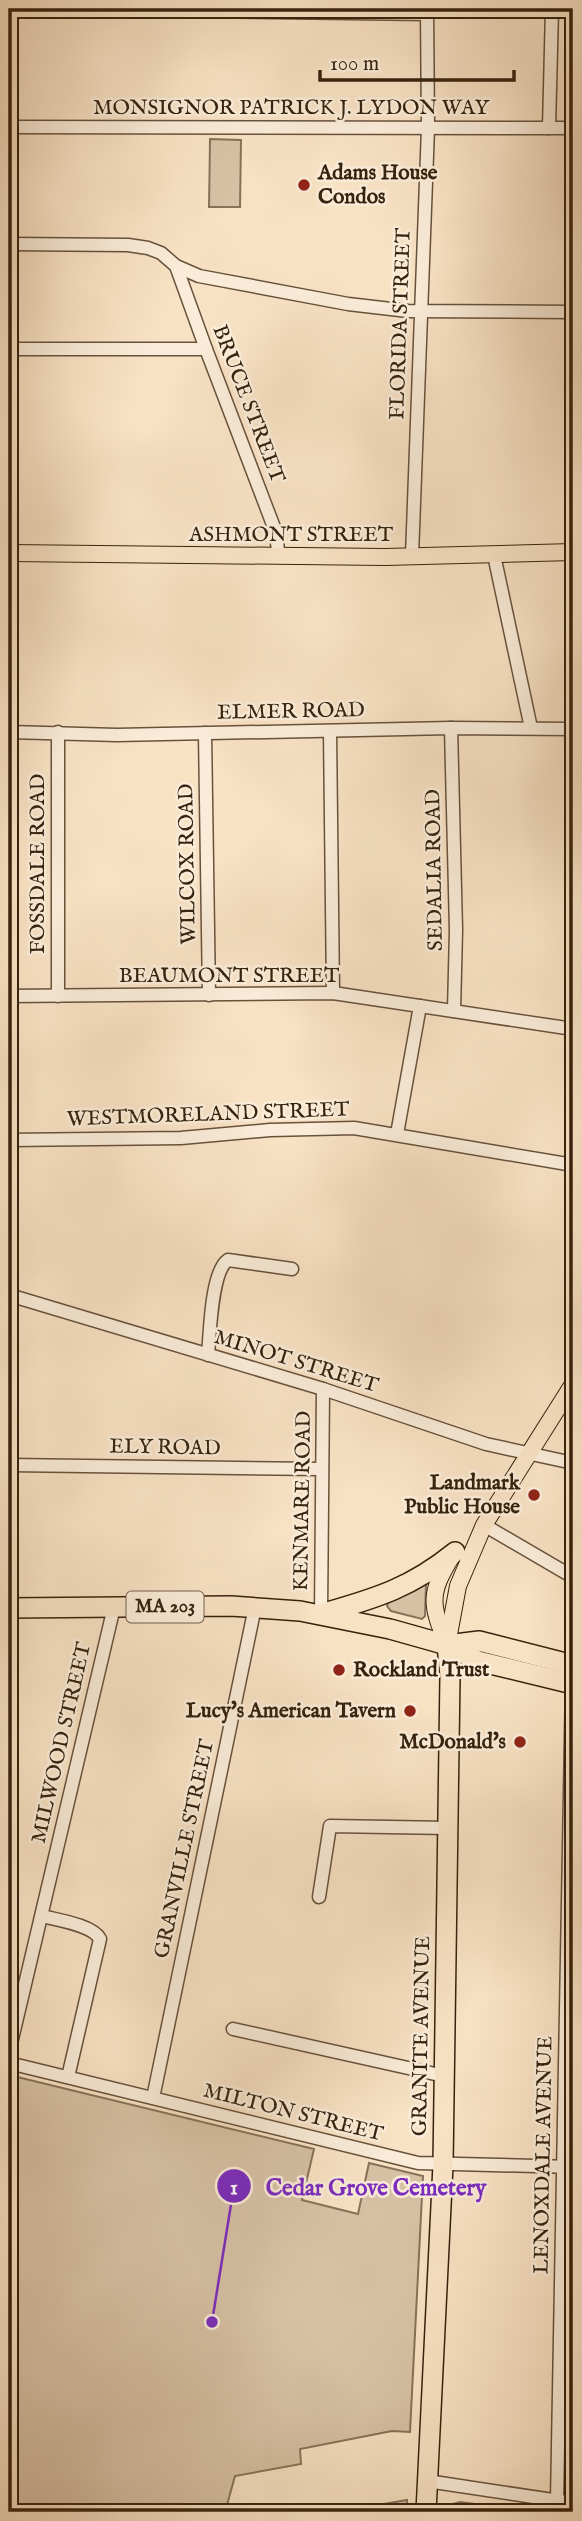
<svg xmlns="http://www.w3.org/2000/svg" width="582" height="2521" font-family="'IM FELL English',serif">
	<rect width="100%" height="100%" fill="#f8e2c4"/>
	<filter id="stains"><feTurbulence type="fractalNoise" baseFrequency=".00286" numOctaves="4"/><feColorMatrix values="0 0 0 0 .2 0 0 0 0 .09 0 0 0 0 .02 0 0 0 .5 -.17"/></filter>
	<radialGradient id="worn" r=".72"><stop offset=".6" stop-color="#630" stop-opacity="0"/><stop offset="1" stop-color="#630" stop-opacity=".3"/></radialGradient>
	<!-- green -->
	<g fill="#d7c1a5" stroke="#877259" stroke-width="2">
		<polygon points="210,139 241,140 240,207 209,207"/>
		<polygon points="426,1584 425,1616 422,1619 391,1611 387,1606 389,1600"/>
		<polygon points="9,2075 314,2149 302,2200 358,2214 369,2163 423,2176 410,2432 392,2431 300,2449 301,2464 235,2476 225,2512 9,2512"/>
		<polygon points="407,2500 407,2512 337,2512"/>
		<polygon points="460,2502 537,2512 446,2512 453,2504"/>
	</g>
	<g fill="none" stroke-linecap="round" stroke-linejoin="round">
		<defs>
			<g id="minor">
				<polyline points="50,9 427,14"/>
				<polyline points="9,127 573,128"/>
				<polyline points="549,128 552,9"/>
				<polyline points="9,244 128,245 148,248 161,253 176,266 199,276 348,304 408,311 573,312"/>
				<polyline points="176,266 206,349 275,530 279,556"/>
				<polyline points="9,349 206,349"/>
				<polyline points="494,555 531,728"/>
				<polyline points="412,556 428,128 427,9"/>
				<polyline points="451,728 456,930 454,1011"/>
				<polyline points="330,731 333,993"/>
				<polyline points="9,732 117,735 451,728 573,729"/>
				<polyline points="58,732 58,996"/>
				<polyline points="205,733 209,995"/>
				<polyline points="9,996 333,993 573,1029"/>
				<polyline points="397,1134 420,1006"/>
				<polyline points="9,1140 181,1138 270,1130 354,1128 573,1165"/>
				<polyline points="9,1295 323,1389 486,1444 573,1463"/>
				<path d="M 208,1355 C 210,1334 211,1271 228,1260 L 292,1269"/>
				<polyline points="9,1465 322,1469"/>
				<polyline points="484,1525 573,1577"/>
				<polyline points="321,1614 323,1389"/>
				<polyline points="319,1897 330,1826 448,1828"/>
				<path d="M 42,1916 C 57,1920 93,1925 100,1939 L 68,2077"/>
				<polyline points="233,2029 444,2076"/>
				<polyline points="9,2052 114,1607"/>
				<polyline points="9,2063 418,2163 573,2167"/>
				<polyline points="153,2098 255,1607"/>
				<polyline points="427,2481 573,2503"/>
				<polyline points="557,2501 572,1684"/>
			</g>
			<g id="major">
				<polyline points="9,553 385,557 573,552"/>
				<polyline points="447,1645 458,1586 484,1525 573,1384"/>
				<path d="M 447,1645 C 431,1604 428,1595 452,1556"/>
			</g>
			<g id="highway">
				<polyline points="9,1608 231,1606 300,1611 390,1629 447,1645 478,1661 573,1684"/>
				<path d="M 324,1613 C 377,1598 412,1587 455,1552"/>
				<polyline points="447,1645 479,1641 573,1665"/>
				<polyline points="426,2512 443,2165 450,1676 447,1645"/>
			</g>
		</defs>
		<!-- minor casing -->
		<use href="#minor" stroke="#67523b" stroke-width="15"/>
		<!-- major casing -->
		<use href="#major" stroke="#37220d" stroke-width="18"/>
		<!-- highway casing -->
		<use href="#highway" stroke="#37220d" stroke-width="22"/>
		<!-- minor -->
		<use href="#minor" stroke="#faecd9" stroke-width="12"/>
		<!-- major -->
		<use href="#major" stroke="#f8e2c4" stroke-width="16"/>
		<!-- highway -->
		<use href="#highway" stroke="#f8e2c4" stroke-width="19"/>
	</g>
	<!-- markers -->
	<g fill="#8f2418" stroke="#faecd9" stroke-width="2.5">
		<circle cx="304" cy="185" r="7"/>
		<circle cx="534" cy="1495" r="7"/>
		<circle cx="339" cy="1670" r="7"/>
		<circle cx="410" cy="1711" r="7"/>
		<circle cx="520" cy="1742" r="7"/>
	</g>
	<g text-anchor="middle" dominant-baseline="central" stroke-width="5" stroke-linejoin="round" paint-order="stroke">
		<!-- shield labels -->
		<rect fill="#faecd9" stroke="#725f4a" stroke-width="2" x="126.5" y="1591.5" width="77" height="31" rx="5"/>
		<g font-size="19" font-weight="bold" fill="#37220d">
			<text x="165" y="1607">MA 203</text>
		</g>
		<!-- street labels -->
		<g font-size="21" fill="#37220d" stroke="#faecd9">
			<text x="291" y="108">MONSIGNOR PATRICK J. LYDON WAY</text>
			<text transform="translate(401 324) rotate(-88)">FLORIDA STREET</text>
			<text transform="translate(248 404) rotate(69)">BRUCE STREET</text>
			<text x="291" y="535">ASHMONT STREET</text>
			<text transform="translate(291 712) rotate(-1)">ELMER ROAD</text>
			<text transform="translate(38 864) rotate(-90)">FOSSDALE ROAD</text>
			<text transform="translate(188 864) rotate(-91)">WILCOX ROAD</text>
			<text transform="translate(435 870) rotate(-91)">SEDALIA ROAD</text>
			<text x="229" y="976">BEAUMONT STREET</text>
			<text transform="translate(208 1115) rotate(-2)">WESTMORELAND STREET</text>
			<text transform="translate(296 1362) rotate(17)">MINOT STREET</text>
			<text transform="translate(165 1448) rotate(1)">ELY ROAD</text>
			<text transform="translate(303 1501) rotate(-89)">KENMARE ROAD</text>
			<text transform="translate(62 1743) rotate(-77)">MILWOOD STREET</text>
			<text transform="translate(185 1849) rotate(-78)">GRANVILLE STREET</text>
			<text transform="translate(422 2036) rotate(-89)">GRANITE AVENUE</text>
			<text transform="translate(293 2113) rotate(14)">MILTON STREET</text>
			<text transform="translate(544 2155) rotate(-89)">LENOXDALE AVENUE</text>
		</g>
		<!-- poi labels -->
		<g font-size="21" font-weight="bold" fill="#37220d" stroke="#faecd9" text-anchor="end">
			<text x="318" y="173" text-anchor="start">Adams House<tspan x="318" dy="24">Condos</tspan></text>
			<text x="520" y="1483">Landmark<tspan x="520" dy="24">Public House</tspan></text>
			<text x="353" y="1670" text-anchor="start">Rockland Trust</text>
			<text x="396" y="1711">Lucy's American Tavern</text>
			<text x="506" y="1742">McDonald's</text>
		</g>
	</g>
	<!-- callouts -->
	<path fill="none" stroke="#7b2cbf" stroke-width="2.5" d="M212 2322L234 2186"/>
	<g fill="#7b2cbf" stroke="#faecd9" stroke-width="2.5">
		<circle cx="212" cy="2322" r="7"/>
		<circle cx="234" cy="2186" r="18"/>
	</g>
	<g font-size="21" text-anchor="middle" font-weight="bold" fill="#fff">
		<text x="234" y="2194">1</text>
	</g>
	<g font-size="23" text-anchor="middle" font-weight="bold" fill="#7b2cbf" stroke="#faecd9" stroke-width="5" stroke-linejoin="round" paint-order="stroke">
		<text x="376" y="2195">Cedar Grove Cemetery</text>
	</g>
	<!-- margin -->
	<rect width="582" height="2521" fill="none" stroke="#f8e2c4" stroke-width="35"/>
	<rect x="10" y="10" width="561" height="2500" fill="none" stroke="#37220d" stroke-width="3.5"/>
	<rect x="18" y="18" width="547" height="2486" fill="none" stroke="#37220d" stroke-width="2"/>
	<!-- scale -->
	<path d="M320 70v10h194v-10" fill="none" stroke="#37220d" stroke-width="3.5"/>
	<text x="330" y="70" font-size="21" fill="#37220d" stroke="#faecd9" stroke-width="5" paint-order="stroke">100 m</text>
	<rect width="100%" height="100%" filter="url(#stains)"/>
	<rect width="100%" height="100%" fill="url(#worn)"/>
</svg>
